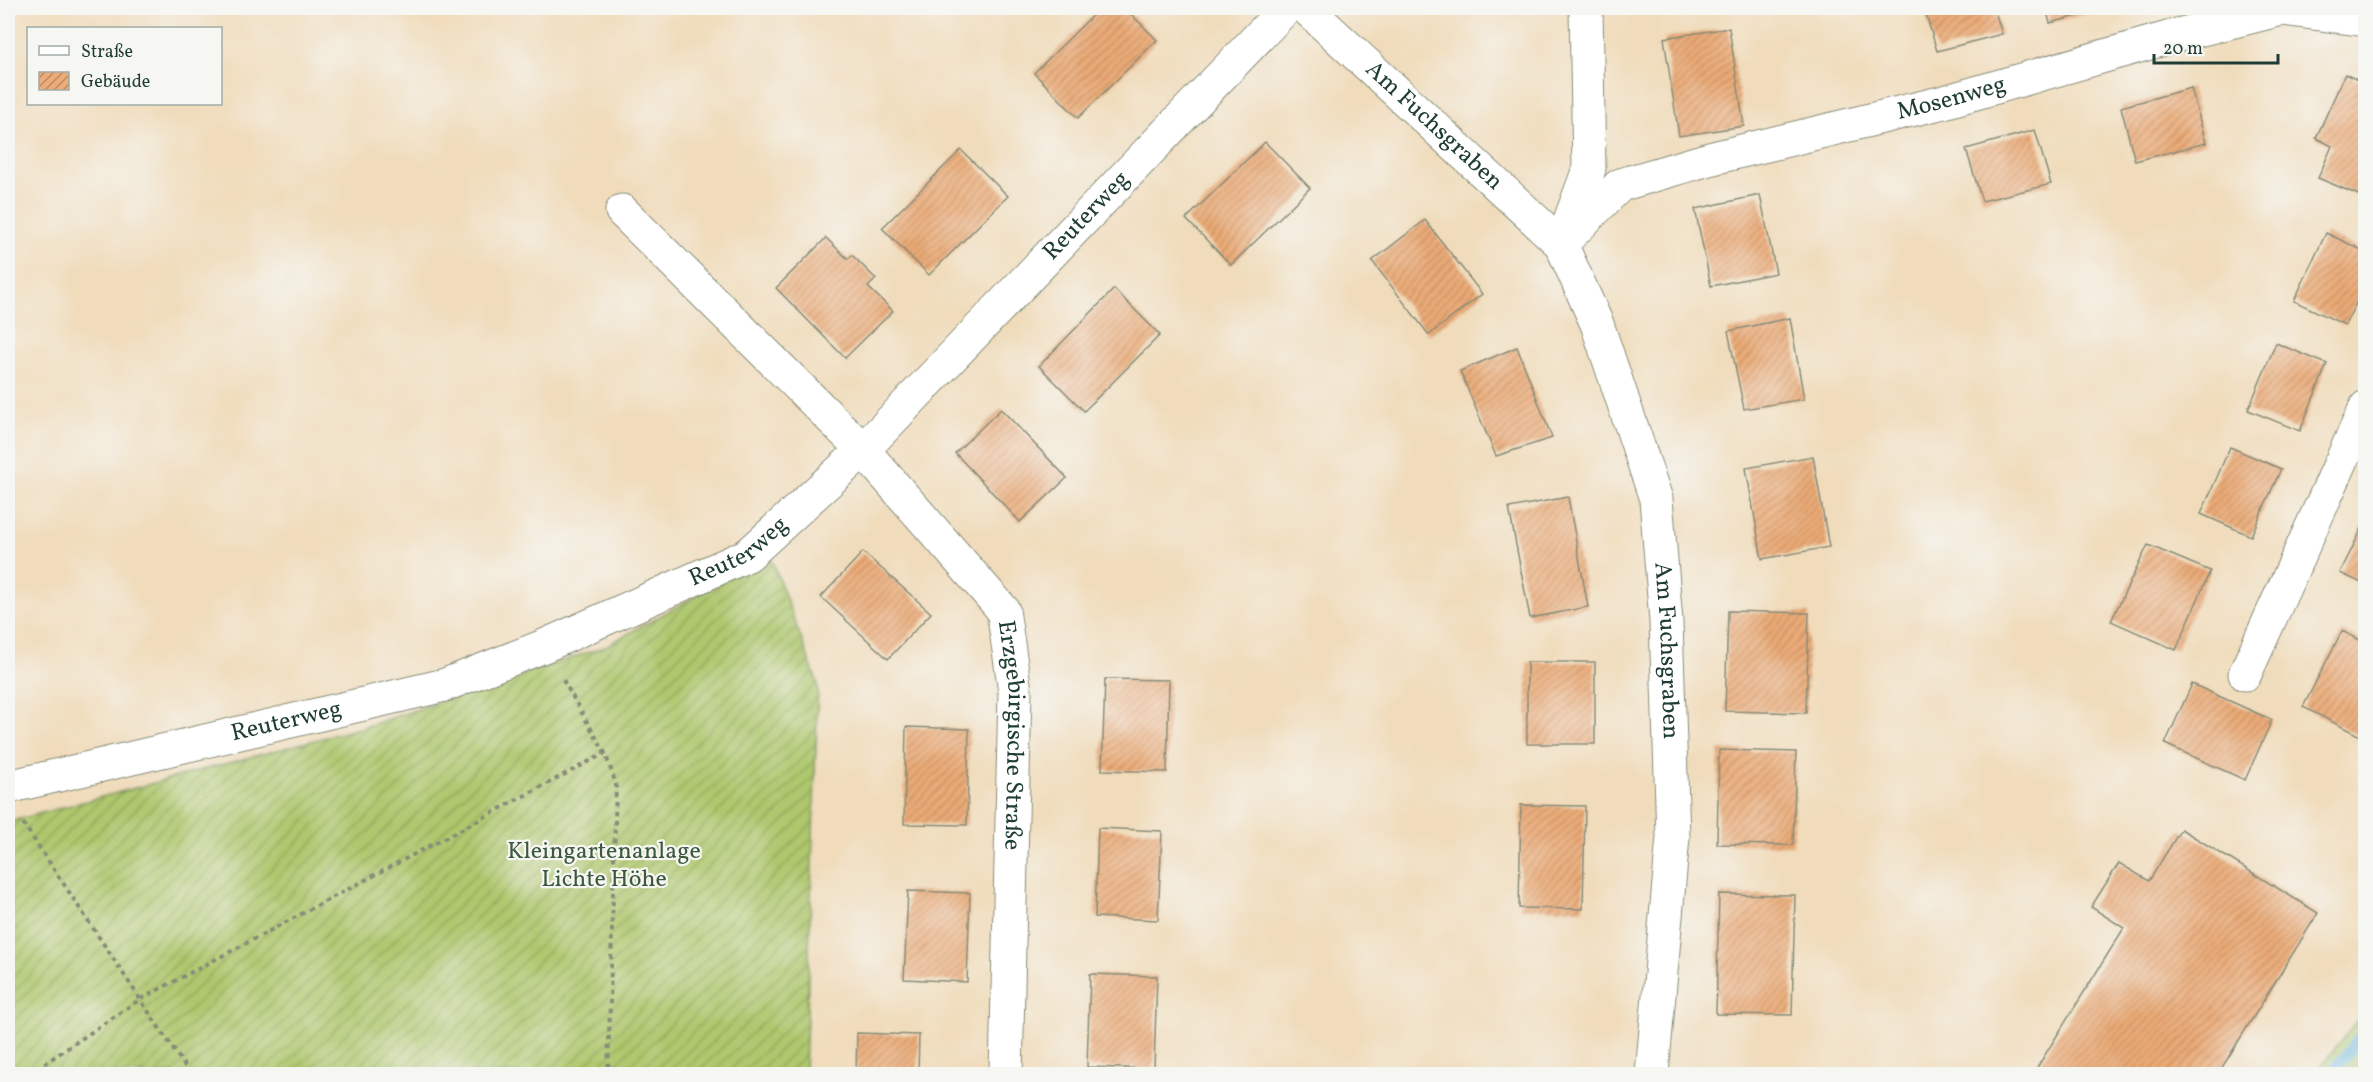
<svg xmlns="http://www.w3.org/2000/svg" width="2373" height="1082" font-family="Vollkorn,serif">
	<defs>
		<pattern id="garden-furrows" width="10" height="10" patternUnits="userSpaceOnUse" patternTransform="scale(1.5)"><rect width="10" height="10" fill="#afc76d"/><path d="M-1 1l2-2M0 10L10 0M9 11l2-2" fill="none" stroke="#8ea35a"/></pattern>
		<pattern id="building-hatch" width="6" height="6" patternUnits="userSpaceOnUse" patternTransform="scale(1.5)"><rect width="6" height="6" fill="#ecab77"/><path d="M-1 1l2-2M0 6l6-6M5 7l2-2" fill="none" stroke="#bf8c62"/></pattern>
	</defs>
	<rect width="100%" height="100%" fill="#f6f6f2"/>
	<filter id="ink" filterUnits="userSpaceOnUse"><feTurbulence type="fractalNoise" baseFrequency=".0167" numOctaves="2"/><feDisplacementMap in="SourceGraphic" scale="12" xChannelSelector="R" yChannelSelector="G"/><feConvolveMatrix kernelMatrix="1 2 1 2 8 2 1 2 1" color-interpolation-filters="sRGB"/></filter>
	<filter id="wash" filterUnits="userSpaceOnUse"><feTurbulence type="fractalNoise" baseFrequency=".008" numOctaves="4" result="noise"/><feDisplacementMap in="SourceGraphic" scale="24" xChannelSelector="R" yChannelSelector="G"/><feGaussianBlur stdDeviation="1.35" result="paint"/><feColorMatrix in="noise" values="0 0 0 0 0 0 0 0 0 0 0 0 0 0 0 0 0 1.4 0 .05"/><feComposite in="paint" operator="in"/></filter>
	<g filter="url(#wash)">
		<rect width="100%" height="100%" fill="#f0dcbb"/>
		<!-- grass -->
		<polygon fill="#afc76d" stroke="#678250" stroke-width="1.5" points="2365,1010 2365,1074 2315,1074"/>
		<!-- garden -->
		<polygon fill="url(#garden-furrows)" stroke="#678250" stroke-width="1.5" points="770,555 818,684 805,1074 8,1074 8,822 367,726 604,647"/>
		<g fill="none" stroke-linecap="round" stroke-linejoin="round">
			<!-- stream -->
			<polyline stroke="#63b2dd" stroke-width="12" points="2331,1074 2366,1030"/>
		</g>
		<g id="blocks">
			<!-- building -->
			<g fill="url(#building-hatch)">
				<polygon points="1100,8 1125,8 1157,40 1078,118 1034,73"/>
				<polygon points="1924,8 1994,8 2002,34 1937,51"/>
				<polygon points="2046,8 2108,8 2050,23"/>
				<polygon points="1729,28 1744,126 1679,136 1664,38"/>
				<polygon points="2345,74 2366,84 2366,198 2318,178 2332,146 2316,138"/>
				<polygon points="2191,88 2206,143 2135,161 2121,107"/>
				<polygon points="2035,130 2051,184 1982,201 1966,149"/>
				<polygon points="1265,142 1310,188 1231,265 1186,219"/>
				<polygon points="961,150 1008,196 929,275 882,228"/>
				<polygon points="1760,195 1776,273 1711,286 1695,209"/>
				<polygon points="1425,220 1482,294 1429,335 1372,261"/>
				<polygon points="2326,233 2366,252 2366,283 2345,325 2294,301"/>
				<polygon points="826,238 848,259 852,255 876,279 868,287 893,311 845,358 776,288"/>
				<polygon points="1114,289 1160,335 1084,411 1039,366"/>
				<polygon points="1790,318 1804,399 1744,409 1728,331"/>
				<polygon points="2276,343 2327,364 2300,431 2248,410"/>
				<polygon points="1517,347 1552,438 1496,456 1460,371"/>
				<polygon points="1001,409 1067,478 1020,522 955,453"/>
				<polygon points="2230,447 2281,469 2251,536 2201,514"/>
				<polygon points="1813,456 1829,547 1762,559 1746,468"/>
				<polygon points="1568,497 1588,607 1530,618 1509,508"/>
				<polygon points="2366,520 2366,585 2340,573"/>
				<polygon points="2148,545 2210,571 2176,650 2111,621"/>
				<polygon points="863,552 931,613 888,659 821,597"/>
				<polygon points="1728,611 1809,613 1806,713 1725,711"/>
				<polygon points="2342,631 2366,643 2366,739 2303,707"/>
				<rect x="1527" y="662" width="68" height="82"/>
				<polygon points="1105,679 1169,680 1167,772 1102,770"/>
				<polygon points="2192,684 2272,720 2245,780 2165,744"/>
				<polygon points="906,727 969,729 967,825 904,824"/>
				<polygon points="1719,750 1796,752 1793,845 1717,844"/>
				<polygon points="1521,805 1585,806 1583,909 1519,908"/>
				<polygon points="1098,828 1162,831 1158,920 1095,917"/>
				<polygon points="2181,829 2318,913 2218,1074 2033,1074 2124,928 2091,907 2119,863 2149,881"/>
				<polygon points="908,891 970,893 967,982 904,979"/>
				<polygon points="1719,894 1795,895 1792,1015 1716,1014"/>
				<polygon points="1090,974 1157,976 1154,1069 1087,1067"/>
				<polygon points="857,1033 919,1035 918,1074 856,1074"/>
			</g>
		</g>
	</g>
	<g filter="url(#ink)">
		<use href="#blocks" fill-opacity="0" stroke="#888c78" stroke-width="1.5"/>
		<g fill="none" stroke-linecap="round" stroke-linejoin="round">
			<defs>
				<g id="minor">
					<path id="s1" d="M 622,211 L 863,450 L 1003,610 L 1015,691 L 1006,1074"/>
					<polyline points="1565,234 1589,169 1586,8"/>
					<path id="s2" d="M 1561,244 L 1620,185 L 1709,159 L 1944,102 L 2178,35 L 2282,9 L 2366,20"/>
					<polyline points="2245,674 2366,407"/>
					<path id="s3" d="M 8,787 L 445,685 L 544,646 L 748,555 L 863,450 L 1286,8"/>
				</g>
				<g id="major">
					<path id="s4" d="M 1306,8 L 1561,244 L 1597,324 L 1656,499 L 1666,621 L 1673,837 L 1652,1074"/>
				</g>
			</defs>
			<!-- minor casing -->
			<use href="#minor" stroke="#888c78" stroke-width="35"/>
			<!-- major casing -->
			<use href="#major" stroke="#888c78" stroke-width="35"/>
			<!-- path -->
			<g stroke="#888c78" stroke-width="4" stroke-dasharray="4.5 4.5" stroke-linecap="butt">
				<polyline points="563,680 605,753 616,784 608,1074"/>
				<polyline points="23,823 190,1074"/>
				<polyline points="29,1074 139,1000 605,753"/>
			</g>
			<!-- minor -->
			<use href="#minor" stroke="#fff" stroke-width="33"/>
			<!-- major -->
			<use href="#major" stroke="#fff" stroke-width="33"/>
		</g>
	</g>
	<g text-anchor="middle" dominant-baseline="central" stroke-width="4.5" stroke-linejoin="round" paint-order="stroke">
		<!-- street labels -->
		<g font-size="24" fill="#1f3d34" stroke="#f6f6f2">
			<text stroke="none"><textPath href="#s2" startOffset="426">Mosenweg</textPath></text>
			<text stroke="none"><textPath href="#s4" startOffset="174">Am Fuchsgraben</textPath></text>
			<text stroke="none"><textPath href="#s3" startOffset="1258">Reuterweg</textPath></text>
			<text stroke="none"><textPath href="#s3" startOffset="772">Reuterweg</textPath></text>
			<text stroke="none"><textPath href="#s4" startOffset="772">Am Fuchsgraben</textPath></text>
			<text stroke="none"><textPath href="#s3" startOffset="286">Reuterweg</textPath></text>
			<text stroke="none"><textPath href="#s1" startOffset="678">Erzgebirgische Straße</textPath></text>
		</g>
		<!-- park labels -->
		<g font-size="24" fill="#3c593f" stroke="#f6f6f2">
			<text x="604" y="852">Kleingartenanlage<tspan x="604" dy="28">Lichte Höhe</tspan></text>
		</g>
	</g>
	<!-- margin -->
	<rect width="2373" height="1082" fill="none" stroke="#f6f6f2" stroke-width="30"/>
	<!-- legend -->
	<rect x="27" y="27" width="195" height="78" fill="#f6f6f2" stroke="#a0aca6" stroke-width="1.5"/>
	<rect x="39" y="46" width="30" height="9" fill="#ffffff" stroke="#a0aca6" stroke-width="1.5"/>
	<text x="81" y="57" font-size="18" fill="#1f3d34">Straße</text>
	<rect x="39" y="72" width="30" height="18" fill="url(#building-hatch)" stroke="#a0aca6" stroke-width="1.5"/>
	<text x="81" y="87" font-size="18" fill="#1f3d34">Gebäude</text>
	<!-- scale -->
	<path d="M2154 54v9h124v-9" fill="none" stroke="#1f3d34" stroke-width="3"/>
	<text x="2163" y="54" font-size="18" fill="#1f3d34" stroke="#f6f6f2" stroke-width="4.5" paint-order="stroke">20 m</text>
</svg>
